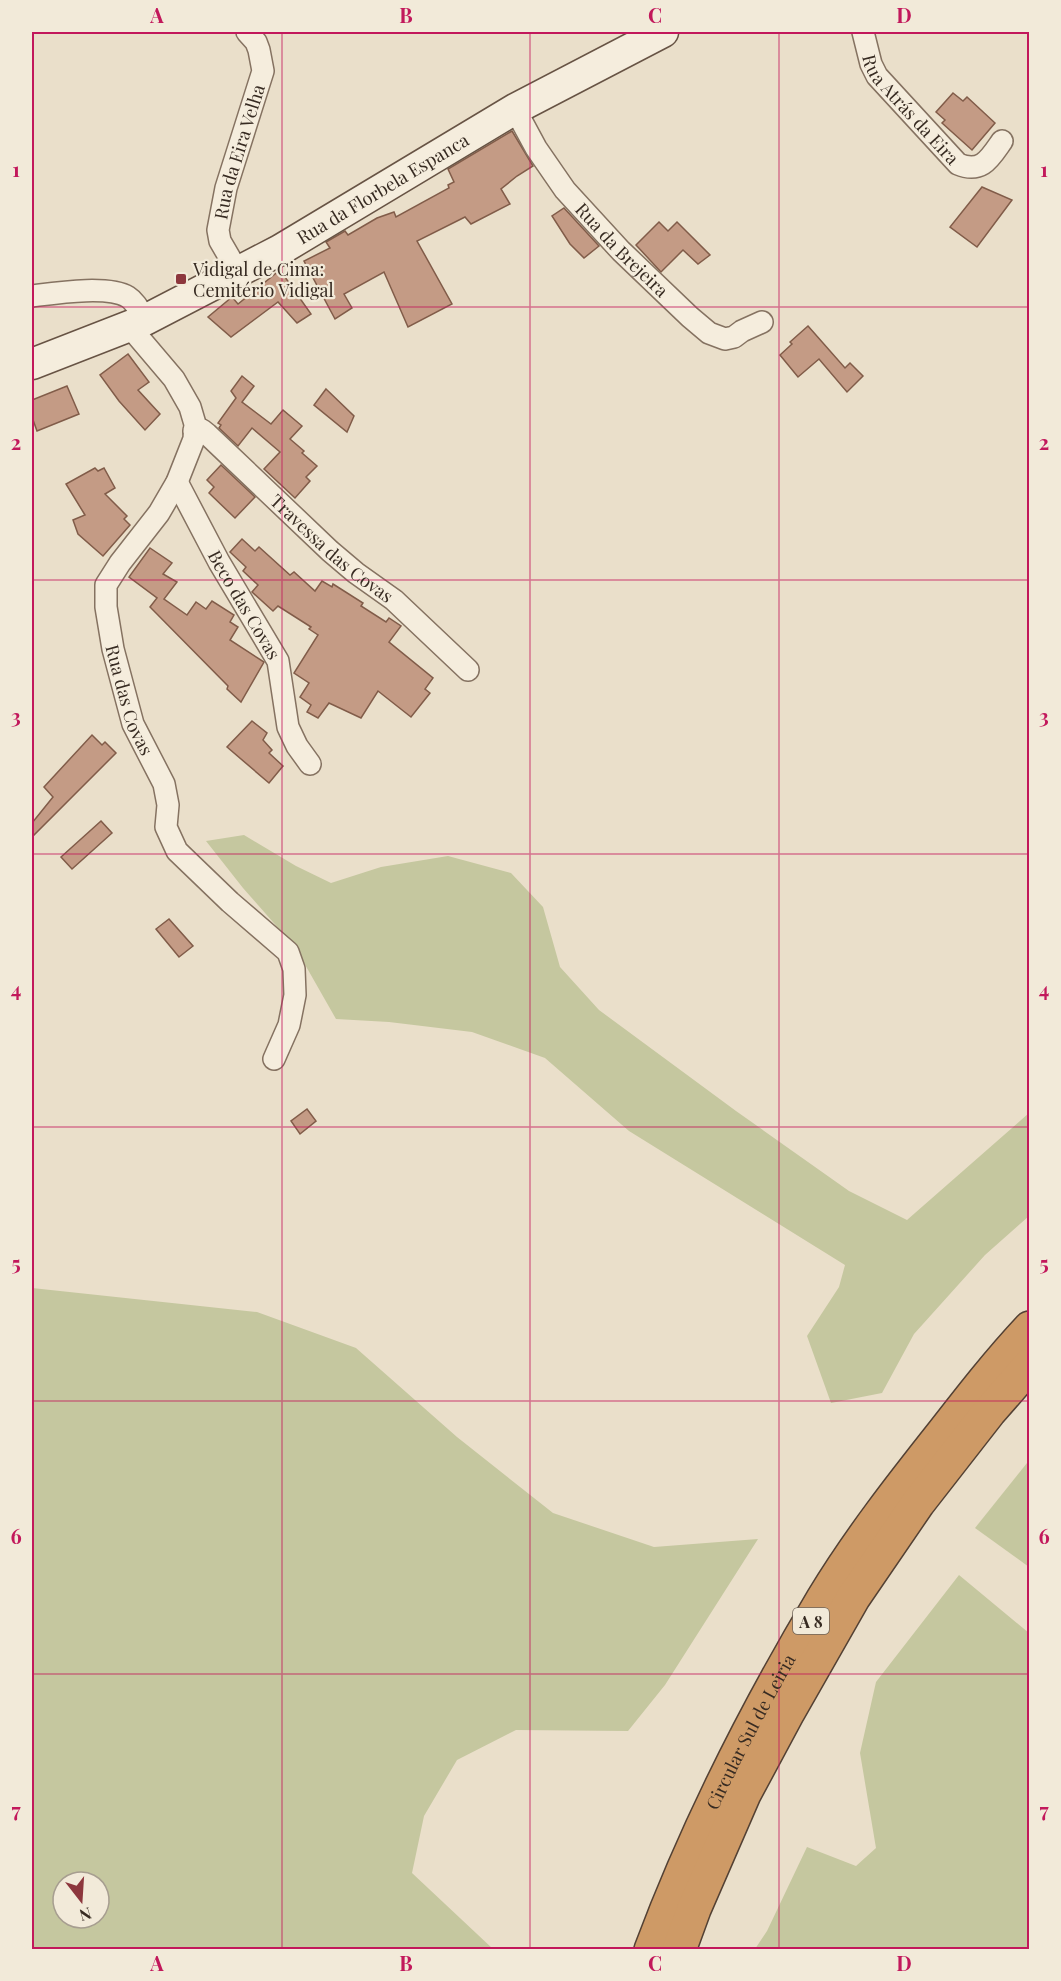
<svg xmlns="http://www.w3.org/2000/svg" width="1061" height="1981" font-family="'Playfair Display',serif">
	<rect width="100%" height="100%" fill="#eadfca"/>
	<!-- green -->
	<g fill="#c5c79f" fill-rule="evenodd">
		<polygon points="244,835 296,866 331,883 381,867 448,856 511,873 543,907 560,967 599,1010 736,1111 849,1191 907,1220 1029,1113 1029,1216 985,1255 914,1334 882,1393 831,1403 807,1336 839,1287 845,1265 629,1131 545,1058 472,1032 389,1022 336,1019 295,947 243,888 206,841"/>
		<path d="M 32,1288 L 257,1312 L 356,1348 L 457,1437 L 553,1513 L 654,1547 L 758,1539 L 665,1685 L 628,1731 L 516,1730 L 457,1760 L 424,1816 L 412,1873 L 493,1949 L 32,1949 ZM 63,1882 L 99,1882 L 99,1918 L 63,1918 Z"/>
		<polygon points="1027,1463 1030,1464 1029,1567 975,1528"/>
		<polygon points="959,1575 1029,1633 1029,1949 755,1949 767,1931 807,1847 856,1866 876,1848 860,1753 876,1682"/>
	</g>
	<!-- building -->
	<g fill="#c49b85" stroke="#815c49" stroke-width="1.5">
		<polygon points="953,93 963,101 967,97 995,123 972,150 942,123 945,120 936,112"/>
		<polygon points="512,131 533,166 517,176 501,189 510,204 471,224 465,217 417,241 452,304 408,327 384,272 344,294 352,308 335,319 304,261 330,248 326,242 345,231 348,235 377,218 394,212 396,217 449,188 448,185 454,182 448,169"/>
		<polygon points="982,187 1012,200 977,247 950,227"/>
		<polygon points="564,208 599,246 584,258 570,244 552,216"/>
		<polygon points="659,222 668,231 677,222 710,255 698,264 683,250 661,272 636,245"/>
		<polygon points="280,270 311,314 297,323 278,302 231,337 208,317 232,297 238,304"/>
		<polygon points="808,326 845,368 850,363 863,376 847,392 819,359 798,377 780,355 792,344 790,342"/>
		<polygon points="128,354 149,382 138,390 160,414 145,430 119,401 100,375"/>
		<polygon points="242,376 254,386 242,402 271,424 283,410 302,426 290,439 304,451 302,453 317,466 306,477 310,481 295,498 264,469 280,452 252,428 238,446 219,428 221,425 218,423 236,398 231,391"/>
		<polygon points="67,386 79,414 37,431 32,417 32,400"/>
		<polygon points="326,389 354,416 347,432 314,405"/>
		<polygon points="221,465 255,497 235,518 209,493 214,487 207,480"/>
		<polygon points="95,468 98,471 104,468 115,488 105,494 127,516 124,519 130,525 103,556 78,534 73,520 85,515 66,484"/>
		<polygon points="242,539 255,551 259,547 290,575 294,572 315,591 322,581 332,587 333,584 363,603 361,606 386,622 389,618 401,626 389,642 433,678 425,689 430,693 411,717 378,691 361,718 329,703 318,718 307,712 311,705 300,697 309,683 294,673 318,635 309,629 311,627 278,606 273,611 252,592 258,585 243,571 246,567 230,552"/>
		<polygon points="150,548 172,563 163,574 177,582 164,599 187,615 196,602 206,609 212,601 234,615 230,622 238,627 230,640 264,662 241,702 227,689 228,686 150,607 157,598 129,577"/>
		<polygon points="252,721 267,733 263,740 272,750 269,753 283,766 269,783 227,747"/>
		<polygon points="92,735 102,745 105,742 116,753 34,835 32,832 32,823 53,797 44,787"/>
		<polygon points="101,821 112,833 72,869 61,857"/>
		<polygon points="169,919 193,946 179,957 156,929"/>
		<polygon points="307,1109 316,1121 300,1134 291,1121"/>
	</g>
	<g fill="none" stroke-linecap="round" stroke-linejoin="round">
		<defs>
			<g id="street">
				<path id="s1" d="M 863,32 L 871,64 L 877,76 L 958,164 C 982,174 990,158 1002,141"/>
				<path id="s2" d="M 515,109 L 536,148 L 565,190 L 621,251 L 690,317 L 709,333 L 725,339 L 734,337 L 742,331 L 762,322"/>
				<path id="s3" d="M 238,272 L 220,241 L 218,230 L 226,188 L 263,71 L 259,50 L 256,42 L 247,32"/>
				<path d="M 32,296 C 56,293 108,285 128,297 C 136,302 140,312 145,320"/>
				<path id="s4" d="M 129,326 L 174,379 L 190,407 L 195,424 L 194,439 L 177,482 L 159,513 L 120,563 L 106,585 L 106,607 L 113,649 L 133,724 L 164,784 L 168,805 L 166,827 L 177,851 L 230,902 L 288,952 L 294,969 L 295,995 L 289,1025 L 274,1059"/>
				<path id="s5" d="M 194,431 L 202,430 L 207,434 L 330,551 L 356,573 L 394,600 L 468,670"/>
				<path id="s6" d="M 177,482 L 219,562 L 278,661 L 288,727 L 297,746 L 310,764"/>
			</g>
			<g id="secondary">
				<path id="s7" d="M 32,364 L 145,320 L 280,250 L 515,109 L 663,32"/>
			</g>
			<g id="highway">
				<path id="s8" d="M 651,1950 C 697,1827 756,1711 823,1599 C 858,1541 901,1486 943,1433 C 971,1397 999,1361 1030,1328"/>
				<polyline points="679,1950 694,1909 744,1794 788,1712 853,1598 918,1503 989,1412 1030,1365"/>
			</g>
		</defs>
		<!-- street casing -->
		<use href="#street" stroke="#857261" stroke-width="24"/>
		<!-- secondary casing -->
		<use href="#secondary" stroke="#675344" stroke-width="33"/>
		<!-- highway casing -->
		<use href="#highway" stroke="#534134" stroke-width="36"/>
		<!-- street -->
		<use href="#street" stroke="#f5eddd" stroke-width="21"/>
		<!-- secondary -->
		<use href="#secondary" stroke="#f5eddd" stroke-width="30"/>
		<!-- highway -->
		<use href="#highway" stroke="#ce9a66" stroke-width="33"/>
	</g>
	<!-- grid -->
	<path fill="none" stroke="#c2185b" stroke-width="1.5" stroke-opacity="0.55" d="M 282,32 L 282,1950M 530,32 L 530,1950M 779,32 L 779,1950M 32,307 L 1030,307M 32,580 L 1030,580M 32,854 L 1030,854M 32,1127 L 1030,1127M 32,1401 L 1030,1401M 32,1674 L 1030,1674"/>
	<!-- markers -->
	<rect fill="#8d373d" stroke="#f2ead9" stroke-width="2" x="175" y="273" width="12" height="12" rx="3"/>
	<g text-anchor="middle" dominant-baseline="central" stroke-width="4.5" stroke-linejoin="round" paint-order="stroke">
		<!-- shield labels -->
		<rect fill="#f2ead9" stroke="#6f6459" stroke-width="1.5" x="793" y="1608" width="36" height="26" rx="4.5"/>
		<g font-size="16" font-weight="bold" fill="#372b22">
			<text x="811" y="1621">A 8</text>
		</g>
		<!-- street labels -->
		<g font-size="18" fill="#372b22" stroke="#f2ead9">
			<text stroke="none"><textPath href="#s1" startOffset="93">Rua Atrás da Eira</textPath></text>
			<text stroke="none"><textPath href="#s3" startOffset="128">Rua da Eira Velha</textPath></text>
			<text stroke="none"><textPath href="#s7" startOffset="393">Rua da Florbela Espanca</textPath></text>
			<text stroke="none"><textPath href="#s2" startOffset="178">Rua da Brejeira</textPath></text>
			<text stroke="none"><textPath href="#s5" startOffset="184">Travessa das Covas</textPath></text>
			<text stroke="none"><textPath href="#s6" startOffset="140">Beco das Covas</textPath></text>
			<text stroke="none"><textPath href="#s4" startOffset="424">Rua das Covas</textPath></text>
			<text stroke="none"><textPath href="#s8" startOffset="240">Circular Sul de Leiria</textPath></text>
		</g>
		<!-- poi labels -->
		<g font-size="18" fill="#372b22" stroke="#f2ead9" text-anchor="start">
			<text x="193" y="269">Vidigal de Cima:<tspan x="193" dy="21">Cemitério Vidigal</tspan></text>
		</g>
	</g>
	<!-- border -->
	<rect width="1061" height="1981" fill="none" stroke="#f2ead9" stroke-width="66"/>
	<!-- north arrow -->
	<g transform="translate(81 1900) rotate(163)"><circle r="28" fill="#f2ead9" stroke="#a79e90" stroke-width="1.5"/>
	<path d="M0-4.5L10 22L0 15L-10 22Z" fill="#8d373d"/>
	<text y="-9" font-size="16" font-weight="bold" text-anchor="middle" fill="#372b22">N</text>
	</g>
	<rect x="33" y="33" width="995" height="1915" fill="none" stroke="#c2185b" stroke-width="2"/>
	<g font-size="20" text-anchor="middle" font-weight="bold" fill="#c2185b">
		<text x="157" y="23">A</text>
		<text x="406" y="23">B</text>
		<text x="655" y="23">C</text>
		<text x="904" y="23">D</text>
		<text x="16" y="177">1</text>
		<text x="1044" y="177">1</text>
		<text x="16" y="450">2</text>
		<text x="1044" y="450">2</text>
		<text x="16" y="724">3</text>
		<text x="1044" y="724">3</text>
		<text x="16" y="997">4</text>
		<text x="1044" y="997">4</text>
		<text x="16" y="1271">5</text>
		<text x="1044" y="1271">5</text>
		<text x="16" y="1544">6</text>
		<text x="1044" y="1544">6</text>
		<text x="16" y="1818">7</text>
		<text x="1044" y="1818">7</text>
		<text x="157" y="1971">A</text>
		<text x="406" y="1971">B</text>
		<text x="655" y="1971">C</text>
		<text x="904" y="1971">D</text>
	</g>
</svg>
